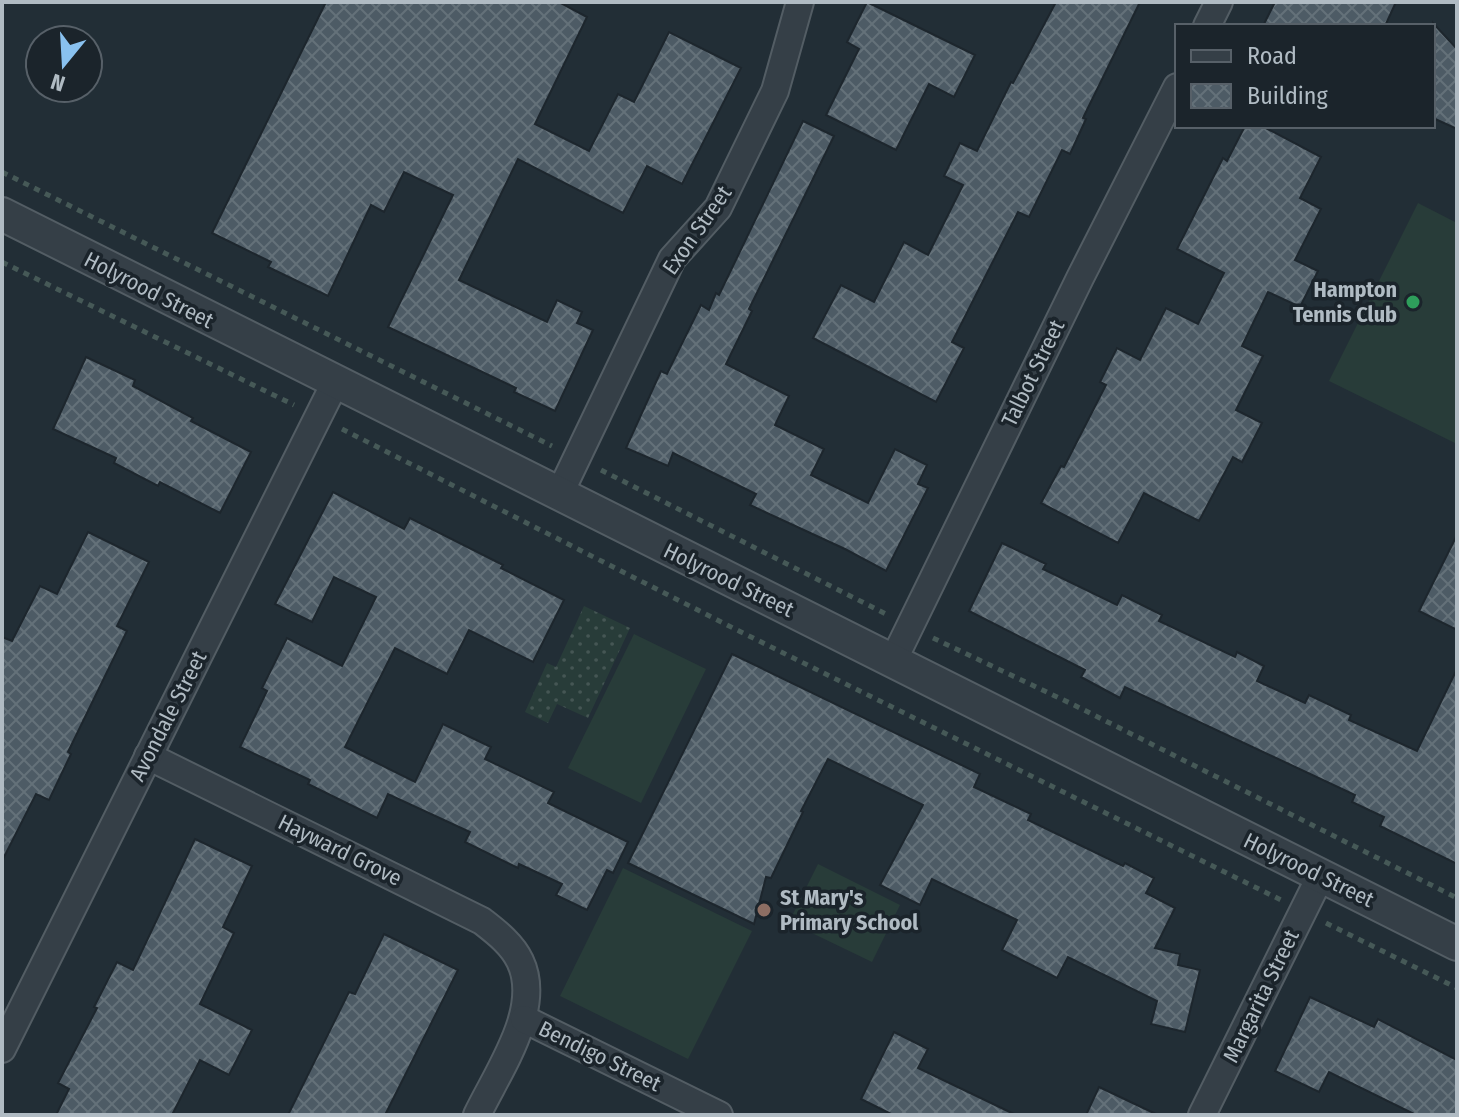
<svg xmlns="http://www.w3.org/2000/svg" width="1459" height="1117" font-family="'Fira Sans Condensed',sans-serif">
	<defs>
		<pattern id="park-dots" width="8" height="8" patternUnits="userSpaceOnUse" patternTransform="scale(2)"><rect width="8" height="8" fill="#283c39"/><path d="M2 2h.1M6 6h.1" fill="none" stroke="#455654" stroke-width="1.8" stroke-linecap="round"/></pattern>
		<pattern id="building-cross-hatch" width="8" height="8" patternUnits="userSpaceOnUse" patternTransform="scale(2)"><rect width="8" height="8" fill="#4d5b65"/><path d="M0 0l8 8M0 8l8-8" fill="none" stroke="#647179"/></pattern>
	</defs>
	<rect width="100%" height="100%" fill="#222e36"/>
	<!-- park -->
	<polygon fill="url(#park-dots)" points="584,606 630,628 588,718 557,704 548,723 525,712 547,663 556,667"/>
	<!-- pitch -->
	<g fill="#283c39">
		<polygon points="1418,203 1457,223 1457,444 1329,381"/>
		<polygon points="634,634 706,669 641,803 568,768"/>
		<polygon points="818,864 900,905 872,962 789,922"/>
		<polygon points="623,868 752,931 688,1059 560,996"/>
	</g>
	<!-- building -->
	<g fill="url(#building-cross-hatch)" stroke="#1d262d" stroke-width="2">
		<polygon points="326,2 559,2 587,17 535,124 589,151 618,94 634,102 669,32 741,68 682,184 647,166 623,213 518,159 459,280 547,322 557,300 582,312 577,323 593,330 555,411 514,392 516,388 388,327 453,195 404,172 384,212 371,205 328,296 268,267 271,262 212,233"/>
		<polygon points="867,2 975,55 954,97 929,84 896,150 826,115 859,49 847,42"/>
		<polygon points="1056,2 1140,2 1083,118 1086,119 1070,154 1062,150 1029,217 1018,212 952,342 964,348 936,402 813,338 841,285 874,302 904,242 928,255 963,185 944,176 960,143 977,151 1011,82 1013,83"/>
		<polygon points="1275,2 1396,2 1385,26 1263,26"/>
		<polygon points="1433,23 1457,49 1457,129 1433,118"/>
		<polygon points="803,121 834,136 749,309 752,311 726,364 789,396 775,425 824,449 811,475 868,503 895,449 927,465 918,484 928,488 886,571 845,549 750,505 756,494 673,453 668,466 626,448 661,371 667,374 701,305 709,310 716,293 719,295"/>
		<polygon points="1245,126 1262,126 1321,157 1300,198 1321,209 1295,260 1318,271 1300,307 1268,292 1242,346 1263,356 1236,410 1262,423 1242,462 1233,457 1199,521 1144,493 1118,543 1041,503 1061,466 1064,467 1106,385 1100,382 1117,348 1140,360 1166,308 1198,324 1224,273 1177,249 1223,158 1227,161"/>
		<polygon points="86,357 135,380 133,386 193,418 191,421 251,452 220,513 160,482 158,486 114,463 116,458 53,429"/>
		<polygon points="333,492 404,529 410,518 503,565 501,568 564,600 533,662 469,630 447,674 395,648 345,747 415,782 443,724 491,747 485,759 554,792 548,803 628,842 613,873 607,870 587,910 556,895 562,884 519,864 518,868 465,842 470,832 388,794 377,818 308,784 310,780 240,747 267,691 262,688 287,638 342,666 376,597 334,577 312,622 275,604"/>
		<polygon points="88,532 149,562 117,626 127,631 68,752 71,754 49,800 36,794 2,861 2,637 12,641 40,586 57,594"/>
		<polygon points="1457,535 1457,630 1419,611"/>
		<polygon points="1002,543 1046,564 1043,569 1117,605 1122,595 1162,615 1159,621 1235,657 1237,652 1264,666 1257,681 1305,703 1309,695 1351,715 1349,720 1417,751 1457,669 1457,864 1380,826 1384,817 1352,802 1355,795 1125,687 1120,698 1081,677 1085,670 969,611"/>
		<polygon points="732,654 980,774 974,787 1031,814 1028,820 1123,866 1125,863 1154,878 1146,893 1175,908 1155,948 1180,954 1178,965 1200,970 1185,1032 1151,1024 1157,1001 1068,957 1057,978 1002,950 1017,920 932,879 920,905 880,885 923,805 828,759 801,811 803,812 771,878 766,877 754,924 628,863"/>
		<polygon points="195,839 252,866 223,927 234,933 200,1004 252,1030 229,1075 200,1060 172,1115 56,1115 69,1089 58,1083 97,1008 94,1007 117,962 133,970"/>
		<polygon points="384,934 458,970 385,1115 288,1115 349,992 355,994"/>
		<polygon points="1310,997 1374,1027 1378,1019 1457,1060 1457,1115 1416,1115 1329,1072 1319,1092 1275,1071"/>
		<polygon points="894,1032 928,1049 918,1068 1016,1115 893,1115 861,1099"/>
		<polygon points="1099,1087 1158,1115 1086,1115"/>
	</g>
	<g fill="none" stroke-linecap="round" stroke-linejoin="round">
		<defs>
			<g id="minor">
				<polyline points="1207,26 1219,2"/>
				<polyline points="559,495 672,259 718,208 775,91 800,2"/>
				<polyline points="893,661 1080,278 1177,87"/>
				<path d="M 148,756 L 482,921 C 496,932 512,944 520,961 C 543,1009 498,1071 477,1115"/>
				<polyline points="524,1019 719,1115"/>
				<polyline points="2,1049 335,383"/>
				<polyline points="1202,1115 1320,877"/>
			</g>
			<polyline id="tertiary" points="2,214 1457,944"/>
		</defs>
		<!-- minor casing -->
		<use href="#minor" stroke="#535d64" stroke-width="30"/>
		<!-- tertiary casing -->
		<use href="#tertiary" stroke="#535d64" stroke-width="36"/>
		<!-- path -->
		<g stroke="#465957" stroke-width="5" stroke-dasharray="6 6" stroke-linecap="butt">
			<polyline points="2,172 552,446"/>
			<polyline points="2,262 294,405"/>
			<polyline points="342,429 739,631 1281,900"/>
			<polyline points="601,470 888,615"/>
			<polyline points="933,638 1074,705 1457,898"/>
			<polyline points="1326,923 1457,988"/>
		</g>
		<!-- minor -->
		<use href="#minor" stroke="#353f47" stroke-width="26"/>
		<!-- tertiary -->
		<use href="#tertiary" stroke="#353f47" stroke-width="32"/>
	</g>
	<!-- markers -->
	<circle fill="#2e9e5b" stroke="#1b242b" stroke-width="3" cx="1413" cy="302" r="8"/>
	<circle fill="#8d6e63" stroke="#1b242b" stroke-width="3" cx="764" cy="910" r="8"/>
	<g text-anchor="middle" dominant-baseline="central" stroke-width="7" stroke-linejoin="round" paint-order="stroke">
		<!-- street labels -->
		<g font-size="22" fill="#b0bbc3" stroke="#1b242b">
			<text transform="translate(697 230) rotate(-55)">Exon Street</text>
			<text transform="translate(149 290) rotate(27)">Holyrood Street</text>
			<text transform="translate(1033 373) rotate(-64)">Talbot Street</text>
			<text transform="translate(729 580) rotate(26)">Holyrood Street</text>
			<text transform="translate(168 716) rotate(-63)">Avondale Street</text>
			<text transform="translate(340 850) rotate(26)">Hayward Grove</text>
			<text transform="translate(1309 870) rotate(26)">Holyrood Street</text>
			<text transform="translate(1261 996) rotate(-64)">Margarita Street</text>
			<text transform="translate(600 1056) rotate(26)">Bendigo Street</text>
		</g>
		<!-- poi labels -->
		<g font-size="22" font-weight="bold" fill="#b0bbc3" stroke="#1b242b" text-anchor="end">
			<text x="1397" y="289">Hampton<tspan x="1397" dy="25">Tennis Club</tspan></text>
			<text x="780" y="897" text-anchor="start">St Mary's<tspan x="780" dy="25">Primary School</tspan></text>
		</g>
	</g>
	<!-- border -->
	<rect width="1459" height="1117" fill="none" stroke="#b0bbc3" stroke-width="8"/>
	<!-- legend -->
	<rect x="1175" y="24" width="260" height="104" fill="#1b242b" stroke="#576068" stroke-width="2"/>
	<rect x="1191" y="50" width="40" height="12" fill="#353f47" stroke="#576068" stroke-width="2"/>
	<text x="1247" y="64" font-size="24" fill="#b0bbc3">Road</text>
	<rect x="1191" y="84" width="40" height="24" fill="url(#building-cross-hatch)" stroke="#576068" stroke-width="2"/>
	<text x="1247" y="104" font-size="24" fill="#b0bbc3">Building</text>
	<!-- north arrow -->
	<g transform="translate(64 64) rotate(198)"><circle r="38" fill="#1b242b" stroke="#576068" stroke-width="2"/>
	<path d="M0-6L14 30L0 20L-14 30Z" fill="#89c1ef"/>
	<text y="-12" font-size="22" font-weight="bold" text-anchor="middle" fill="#b0bbc3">N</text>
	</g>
</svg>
